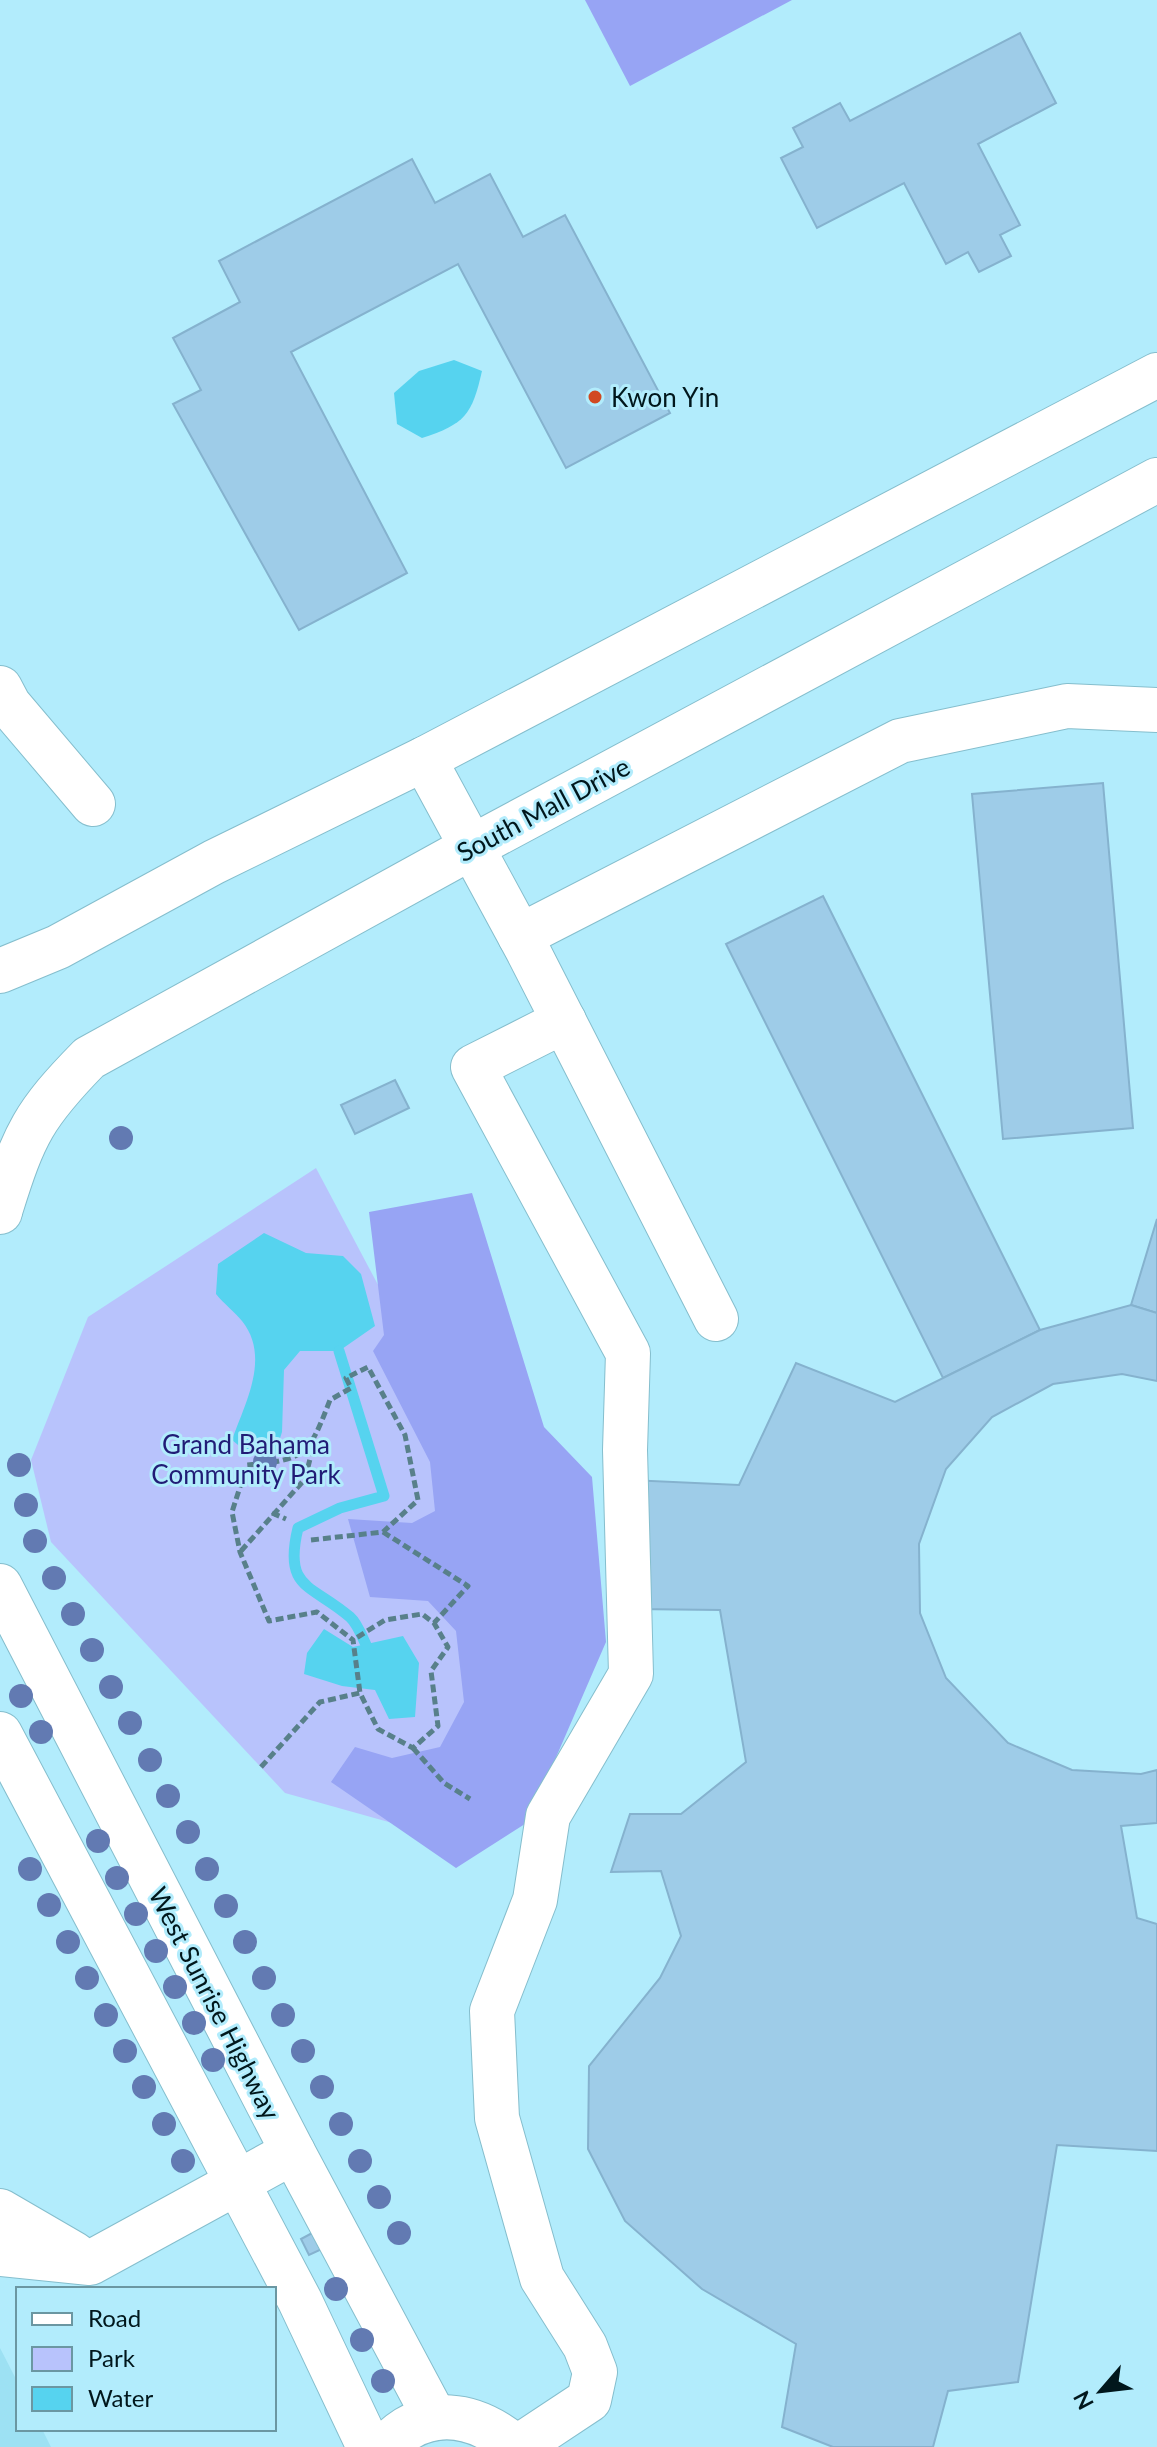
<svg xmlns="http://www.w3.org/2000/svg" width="1157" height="2447" font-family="Lato,sans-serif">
	<rect width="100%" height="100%" fill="#b2ecfc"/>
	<!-- built -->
	<polygon fill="#9de1f3" points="0,2348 18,2383 18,2429 42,2429 51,2447 0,2447"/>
	<!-- green -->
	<polygon fill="#b8c3fc" points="316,1168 559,1626 478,1847 285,1793 51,1542 31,1460 88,1317"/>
	<!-- forest -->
	<g fill="#97a4f4">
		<polygon points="585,0 792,0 630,86"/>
		<polygon points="472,1193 544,1427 592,1477 606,1642 528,1822 456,1868 331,1782 355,1747 392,1758 440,1747 464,1702 456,1631 428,1601 370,1597 348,1519 412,1523 435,1511 430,1462 373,1351 384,1335 369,1212"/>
	</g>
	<!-- water -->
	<g fill="#56d3ef">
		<path d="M 454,360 L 482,371 C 472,415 465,424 422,438 L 397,424 L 394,393 L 419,371 Z"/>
		<path d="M 264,1233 L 306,1253 L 343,1256 L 361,1274 L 375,1326 L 339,1351 L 300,1351 L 284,1370 L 282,1432 L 275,1454 L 249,1454 L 232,1440 C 245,1403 271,1357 242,1321 C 235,1312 224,1304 216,1294 L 218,1264 Z"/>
		<polygon points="324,1629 353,1647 403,1636 419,1663 415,1717 389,1719 375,1690 342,1686 304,1674 307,1653"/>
	</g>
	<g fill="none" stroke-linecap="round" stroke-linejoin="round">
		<!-- stream -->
		<path stroke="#56d3ef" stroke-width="11" d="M 339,1351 L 384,1496 L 340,1508 L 298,1528 C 283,1590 312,1584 350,1617 C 357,1623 362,1636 366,1645"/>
	</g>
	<!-- building -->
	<g fill="#9ecce8" stroke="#85b2ce" stroke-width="2">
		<polygon points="1020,33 1056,103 978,144 1020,225 1000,235 1011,256 979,272 968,252 946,264 904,183 817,228 781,158 803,147 793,128 840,103 850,121"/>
		<polygon points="412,159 435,203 490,174 523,237 565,215 670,413 566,468 458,264 291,352 407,573 299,630 173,404 201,390 173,338 240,302 219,261"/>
		<polygon points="1103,783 1133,1128 1003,1139 972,794"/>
		<polygon points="823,896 1040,1330 943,1378 726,944"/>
		<polygon points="395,1080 409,1108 355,1134 341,1105"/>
		<polygon points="1157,1219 1157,1313 1131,1305"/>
		<polygon points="1131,1305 1157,1313 1157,1381 1122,1374 1053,1384 992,1417 946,1469 919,1544 920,1613 946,1678 1008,1743 1072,1770 1141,1774 1157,1770 1157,1823 1121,1826 1137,1918 1157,1924 1157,2151 1057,2145 1018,2382 948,2391 933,2447 833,2447 782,2427 796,2344 702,2289 625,2221 588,2149 589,2066 660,1978 681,1936 661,1871 611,1872 630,1814 681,1814 746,1762 720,1610 634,1609 630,1480 739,1485 796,1363 895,1402 1040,1330"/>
		<polygon points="316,2231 324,2248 309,2255 301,2239"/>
	</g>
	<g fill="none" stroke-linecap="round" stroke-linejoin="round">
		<defs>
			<g id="minor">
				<polyline points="0,688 9,705 93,804"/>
				<polyline points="424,759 527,949 716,1319"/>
				<polyline points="520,936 900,741 1067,706 1157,710"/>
				<polyline points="0,971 58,947 214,862 424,759 1157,375"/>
				<path d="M 1,1208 C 24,1134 34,1114 89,1058 L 472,847 L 1157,480"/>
				<polyline points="0,1586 293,2152 435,2418"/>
				<polyline points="0,1734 300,2301 369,2447"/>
				<polyline points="0,2211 74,2254"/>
				<polyline points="0,2254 90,2263 293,2152"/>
				<path d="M 385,2447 C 426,2403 474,2412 516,2447"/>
				<polyline points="518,2447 589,2400 595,2372 585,2346 542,2278 497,2118 492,2011 535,1900 548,1816 631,1674 625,1450 628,1353 473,1067 564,1021"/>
			</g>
			<polyline id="major" points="0,1198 0,1212"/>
		</defs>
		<!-- minor casing -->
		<use href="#minor" stroke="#85becd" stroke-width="46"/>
		<!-- major casing -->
		<use href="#major" stroke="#85becd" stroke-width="46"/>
		<!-- path -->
		<g stroke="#58808a" stroke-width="5" stroke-dasharray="8 4" stroke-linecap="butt">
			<polyline points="272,1513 286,1519"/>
			<polyline points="383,1532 468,1586 434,1623"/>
			<path d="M 311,1540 L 383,1532 L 418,1500 L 405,1435 L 368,1367 L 346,1378 L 351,1388 L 330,1400 C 309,1454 307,1460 247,1465 L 232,1512 L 240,1552 L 269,1621 L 317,1612 L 353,1640 L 360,1693"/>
			<polyline points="241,1551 305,1479 314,1443"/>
			<polyline points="413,1748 444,1783 470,1799"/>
			<polyline points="261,1767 320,1702 360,1693 378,1729 413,1748 438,1726 431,1671 448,1647 434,1623 422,1614 385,1620 353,1640"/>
		</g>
		<!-- minor -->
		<use href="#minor" stroke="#fff" stroke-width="44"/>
		<!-- major -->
		<use href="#major" stroke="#fff" stroke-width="44"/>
	</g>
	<!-- trees -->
	<g fill="#627ab2">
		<circle cx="121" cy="1138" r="12"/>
		<circle cx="265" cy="1462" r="12"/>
		<circle cx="19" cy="1465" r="12"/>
		<circle cx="26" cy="1505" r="12"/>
		<circle cx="35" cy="1541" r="12"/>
		<circle cx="54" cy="1578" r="12"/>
		<circle cx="73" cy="1614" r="12"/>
		<circle cx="92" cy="1650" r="12"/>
		<circle cx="111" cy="1687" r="12"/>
		<circle cx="21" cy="1696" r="12"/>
		<circle cx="130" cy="1723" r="12"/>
		<circle cx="41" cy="1732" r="12"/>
		<circle cx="150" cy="1760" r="12"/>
		<circle cx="168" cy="1796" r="12"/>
		<circle cx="188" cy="1832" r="12"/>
		<circle cx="98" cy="1841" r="12"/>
		<circle cx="30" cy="1869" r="12"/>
		<circle cx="207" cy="1869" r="12"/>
		<circle cx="117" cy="1878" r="12"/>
		<circle cx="49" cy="1905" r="12"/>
		<circle cx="226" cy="1906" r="12"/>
		<circle cx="136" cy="1914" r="12"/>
		<circle cx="68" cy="1942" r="12"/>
		<circle cx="245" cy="1942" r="12"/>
		<circle cx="156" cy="1951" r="12"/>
		<circle cx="87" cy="1978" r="12"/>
		<circle cx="264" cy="1978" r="12"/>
		<circle cx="175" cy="1987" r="12"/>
		<circle cx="106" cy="2015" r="12"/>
		<circle cx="283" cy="2015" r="12"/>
		<circle cx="194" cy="2023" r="12"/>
		<circle cx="125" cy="2051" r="12"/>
		<circle cx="303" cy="2051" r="12"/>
		<circle cx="213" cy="2060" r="12"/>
		<circle cx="144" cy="2087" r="12"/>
		<circle cx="322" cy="2087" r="12"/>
		<circle cx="164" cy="2124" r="12"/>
		<circle cx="341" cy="2124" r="12"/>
		<circle cx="183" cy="2161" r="12"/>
		<circle cx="360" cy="2161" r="12"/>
		<circle cx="379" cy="2197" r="12"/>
		<circle cx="399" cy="2233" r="12"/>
		<circle cx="336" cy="2289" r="12"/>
		<circle cx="362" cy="2340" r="12"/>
		<circle cx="383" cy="2381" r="12"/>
	</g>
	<!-- markers -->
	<circle fill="#d14821" stroke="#b2ecfc" stroke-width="3" cx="595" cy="397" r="8"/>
	<g text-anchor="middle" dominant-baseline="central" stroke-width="6" stroke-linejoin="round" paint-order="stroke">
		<!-- poi labels -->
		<g font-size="26" fill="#01171c" stroke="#b2ecfc" text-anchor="start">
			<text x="611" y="397">Kwon Yin</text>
		</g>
		<!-- street labels -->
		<g font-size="26" fill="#01171c" stroke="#b2ecfc">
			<text transform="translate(543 809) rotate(-28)">South Mall Drive</text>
			<text transform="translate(215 2003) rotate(63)">West Sunrise Highway</text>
		</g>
		<!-- park labels -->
		<g font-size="26" fill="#211c76" stroke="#b2ecfc">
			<text x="246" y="1444">Grand Bahama<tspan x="246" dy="30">Community Park</tspan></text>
		</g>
	</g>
	<!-- legend -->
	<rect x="16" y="2287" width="260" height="144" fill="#b2ecfc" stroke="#6b97a2" stroke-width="2"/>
	<rect x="32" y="2313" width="40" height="12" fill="#ffffff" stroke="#6b97a2" stroke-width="2"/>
	<text x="88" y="2327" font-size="24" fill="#01171c">Road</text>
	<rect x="32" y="2347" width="40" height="24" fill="#b8c3fc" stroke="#6b97a2" stroke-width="2"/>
	<text x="88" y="2367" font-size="24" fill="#01171c">Park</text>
	<rect x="32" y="2387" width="40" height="24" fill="#56d3ef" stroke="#6b97a2" stroke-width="2"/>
	<text x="88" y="2407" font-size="24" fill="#01171c">Water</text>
	<!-- north arrow -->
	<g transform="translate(1101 2391) rotate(242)" stroke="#b2ecfc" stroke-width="6" paint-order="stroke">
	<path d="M0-6L14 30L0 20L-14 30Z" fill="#01171c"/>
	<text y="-12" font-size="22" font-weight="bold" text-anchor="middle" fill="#01171c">N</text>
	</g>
</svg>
